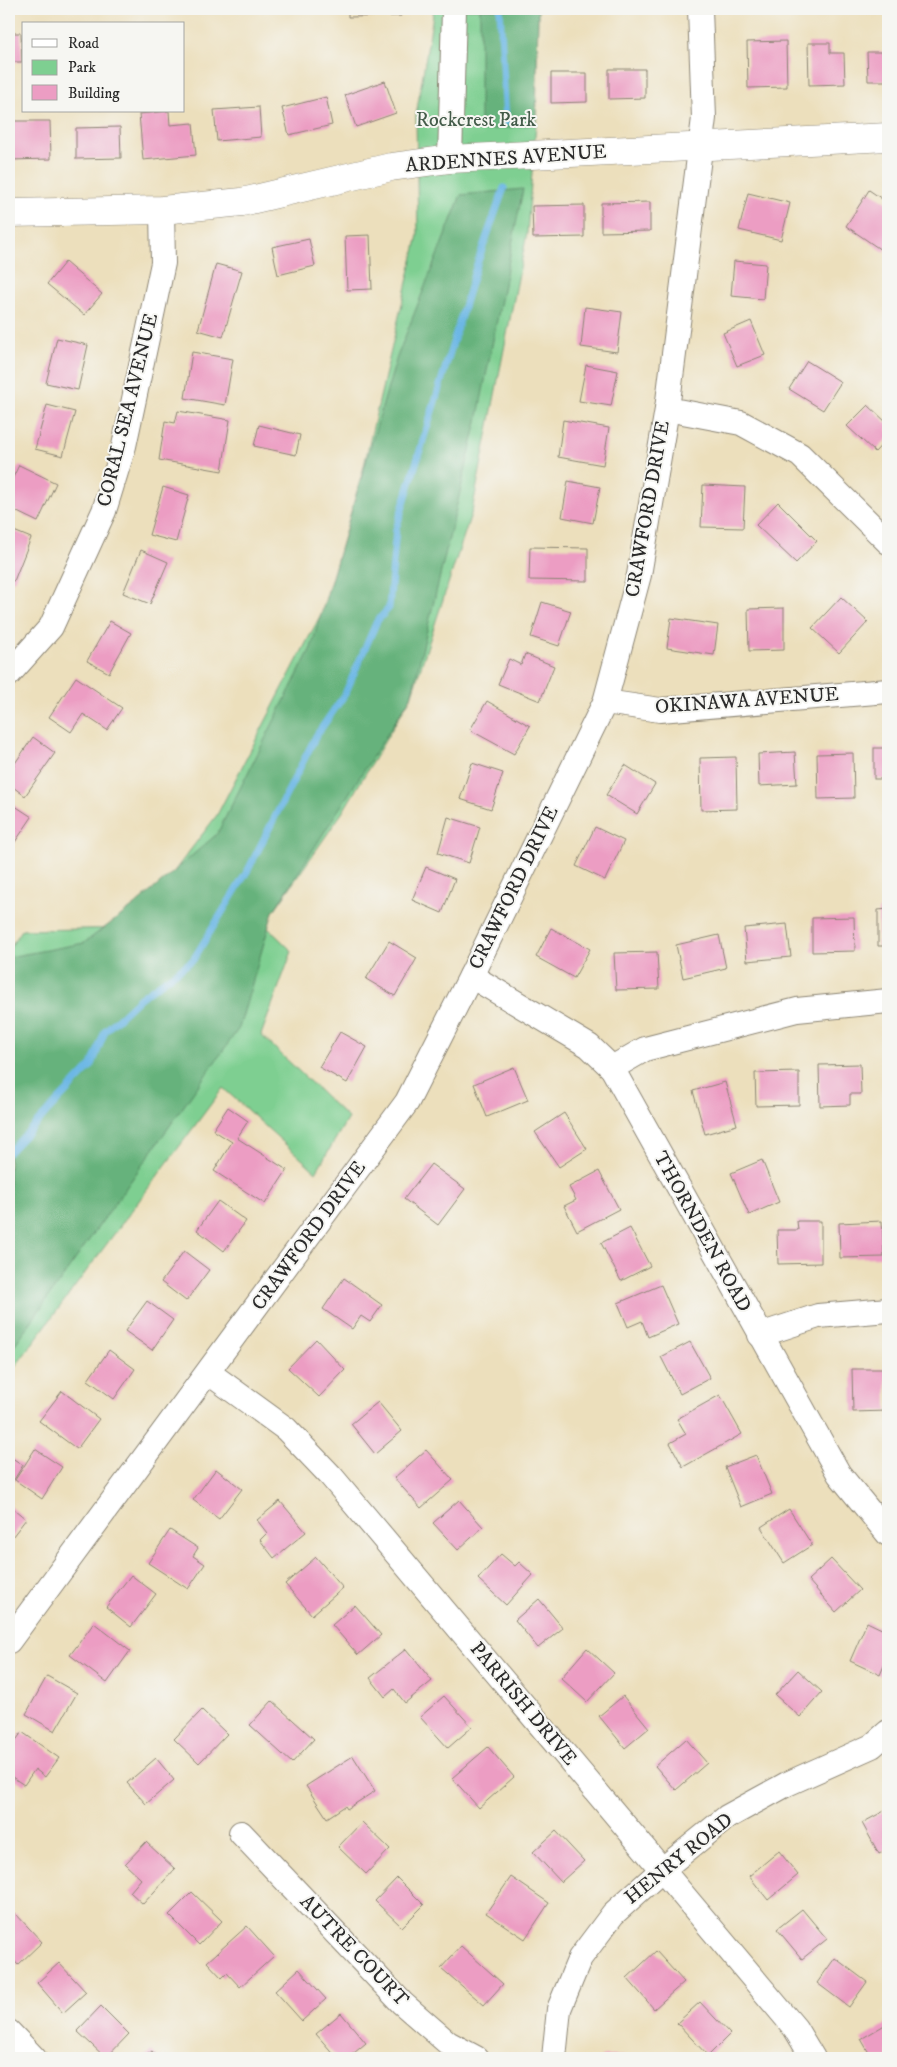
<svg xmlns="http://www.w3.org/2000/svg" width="897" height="2067" font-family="'IM FELL DW Pica',serif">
	<rect width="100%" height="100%" fill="#f6f6f2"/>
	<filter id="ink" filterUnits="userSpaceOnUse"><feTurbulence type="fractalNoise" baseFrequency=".02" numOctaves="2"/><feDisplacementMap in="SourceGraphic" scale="10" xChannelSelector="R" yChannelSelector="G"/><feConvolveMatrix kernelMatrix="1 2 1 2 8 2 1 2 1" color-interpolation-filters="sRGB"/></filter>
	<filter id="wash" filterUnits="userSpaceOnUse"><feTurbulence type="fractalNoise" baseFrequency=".0096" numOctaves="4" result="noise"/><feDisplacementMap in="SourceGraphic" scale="20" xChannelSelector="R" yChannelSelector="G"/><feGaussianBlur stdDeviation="1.12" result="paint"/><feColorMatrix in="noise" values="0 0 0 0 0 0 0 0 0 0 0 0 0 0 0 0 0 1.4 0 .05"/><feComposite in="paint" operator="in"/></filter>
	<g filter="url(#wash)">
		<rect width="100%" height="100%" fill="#ecdfbc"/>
		<!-- green -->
		<g fill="#7ecf91" stroke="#547d5e">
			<polygon points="434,9 538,9 536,124 527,233 472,511 411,697 342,813 273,912 137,920 217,815 322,612 363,470 418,235 416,115"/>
			<polygon points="266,926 292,951 261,1035 348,1118 316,1172 223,1088 9,1375 9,949 22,930"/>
		</g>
		<!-- forest -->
		<g fill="#66b27b" stroke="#486e53">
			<polygon points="480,9 538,9 536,124 480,131"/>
			<polygon points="523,189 477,421 411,697 273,912 239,1028 9,1353 9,957 84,943 135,905 217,834 311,648 397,357 461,195"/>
		</g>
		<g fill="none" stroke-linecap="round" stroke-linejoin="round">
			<!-- stream -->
			<g stroke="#6cb7e5" stroke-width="7">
				<polyline points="500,9 506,122"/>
				<polyline points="9,1152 92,1065 105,1031 140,998 193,960 248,870 316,736 345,694 377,621 389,608 396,529 477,264 504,188"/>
			</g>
		</g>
		<g id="blocks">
			<!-- building -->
			<g fill="#ec9dc3">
				<polygon points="348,9 401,9 401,16 348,17"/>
				<polygon points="9,33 21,33 22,62 9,62"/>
				<polygon points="786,41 787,87 748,88 747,42"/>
				<polygon points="808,43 830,43 830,53 844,53 845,84 809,85"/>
				<polygon points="867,52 888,52 888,81 868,81"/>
				<polygon points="609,69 645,69 645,98 609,99"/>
				<polygon points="551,73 587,73 587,102 551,103"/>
				<polygon points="385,81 396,113 356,127 345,95"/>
				<polygon points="326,97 332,125 289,135 282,108"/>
				<polygon points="259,107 261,137 217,141 214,110"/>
				<polygon points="169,111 170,125 193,123 196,155 143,160 139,114"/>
				<polygon points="9,121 50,121 51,159 9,160"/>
				<polygon points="120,127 121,158 76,159 76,128"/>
				<polygon points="869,190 888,203 888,245 884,252 846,226"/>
				<polygon points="748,193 790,203 781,240 739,230"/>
				<polygon points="650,202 650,231 601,232 601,203"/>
				<polygon points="584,205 584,237 533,238 532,206"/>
				<polygon points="370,235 372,289 347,290 345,236"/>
				<polygon points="309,239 315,266 278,275 272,247"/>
				<polygon points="734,261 766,264 763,299 731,296"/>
				<polygon points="65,262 102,294 84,315 47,284"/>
				<polygon points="216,264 242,271 223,337 198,330"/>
				<polygon points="585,307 622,312 617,352 581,347"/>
				<polygon points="751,321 765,355 737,366 723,333"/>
				<polygon points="57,338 88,345 78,390 46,383"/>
				<polygon points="192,352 233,359 225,405 185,398"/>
				<polygon points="807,361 841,382 823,410 789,389"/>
				<polygon points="586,365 618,371 611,406 579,401"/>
				<polygon points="47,405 75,412 63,456 35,449"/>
				<polygon points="868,405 888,424 888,438 875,452 847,426"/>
				<polygon points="178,411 230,420 222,471 159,460 165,421 175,423"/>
				<polygon points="563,420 609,428 603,465 558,457"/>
				<polygon points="259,425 300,435 296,455 254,446"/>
				<polygon points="19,465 56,483 38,522 9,508 9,486"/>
				<polygon points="568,481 600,487 593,523 562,517"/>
				<polygon points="703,485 745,487 743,528 701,527"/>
				<polygon points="163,487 189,495 176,542 149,535"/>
				<polygon points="778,502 817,541 796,563 756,525"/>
				<polygon points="9,529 31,538 14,581 9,579"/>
				<polygon points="530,547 588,548 588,581 529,580"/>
				<polygon points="141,550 168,562 150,604 123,593"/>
				<polygon points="841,597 868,622 839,653 812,628"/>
				<polygon points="542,602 571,611 559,646 531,637"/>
				<polygon points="784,608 784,650 749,651 748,609"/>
				<polygon points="671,618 718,625 714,655 667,648"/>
				<polygon points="110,621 131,633 109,673 87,661"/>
				<polygon points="525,654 554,666 540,701 498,684 509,659 521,665"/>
				<polygon points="76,677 122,708 107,730 83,714 71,732 49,717"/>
				<polygon points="487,701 530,726 514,754 470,730"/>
				<polygon points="33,737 55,753 25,796 9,784 9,772"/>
				<rect x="874" y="748" width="14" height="31"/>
				<polygon points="795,752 797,784 759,786 758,754"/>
				<polygon points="853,753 854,798 818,799 817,754"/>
				<polygon points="736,757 737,809 701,810 700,758"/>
				<polygon points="472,763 503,773 491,809 460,799"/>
				<polygon points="625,765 655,784 637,814 606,795"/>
				<polygon points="9,802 32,817 13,845 9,843"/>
				<polygon points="448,817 480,827 469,863 438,853"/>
				<polygon points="595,827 624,841 605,880 576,866"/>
				<polygon points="426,867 455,879 442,913 412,900"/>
				<polygon points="888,909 888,946 878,946 878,910"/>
				<polygon points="854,917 855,951 812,952 812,918"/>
				<polygon points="787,924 791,957 747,961 744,928"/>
				<polygon points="551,928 590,949 574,978 536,957"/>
				<polygon points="719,935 726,968 683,978 676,945"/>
				<polygon points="389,941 417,958 395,996 366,979"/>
				<polygon points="657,952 659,989 616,990 614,953"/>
				<polygon points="340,1032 367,1047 347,1083 319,1067"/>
				<polygon points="860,1064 861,1094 850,1094 850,1105 820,1106 819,1065"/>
				<polygon points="514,1067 528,1100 487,1117 474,1084"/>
				<polygon points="799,1072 799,1105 756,1106 755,1073"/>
				<polygon points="725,1082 737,1125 705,1134 693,1091"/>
				<polygon points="228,1107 248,1121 237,1138 287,1170 265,1204 214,1171 232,1142 213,1130"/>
				<polygon points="564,1113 587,1149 559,1167 535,1132"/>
				<polygon points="762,1160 779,1202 749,1215 731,1173"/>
				<polygon points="431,1164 465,1189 438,1225 404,1199"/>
				<polygon points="599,1171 619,1209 577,1231 564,1206 576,1200 569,1187"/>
				<polygon points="218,1201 246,1221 224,1251 197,1230"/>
				<polygon points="797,1221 821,1221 821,1263 778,1264 777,1230 798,1230"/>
				<polygon points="882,1221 884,1257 840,1258 839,1223"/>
				<polygon points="630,1228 650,1266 621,1281 601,1243"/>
				<polygon points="184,1251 209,1270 186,1301 161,1282"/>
				<polygon points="344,1278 382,1305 370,1322 361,1316 352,1329 323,1309"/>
				<polygon points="661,1285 678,1324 648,1337 642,1321 628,1327 618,1303"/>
				<polygon points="147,1301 173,1320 152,1350 125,1331"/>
				<polygon points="316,1339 345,1370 319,1397 288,1368"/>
				<polygon points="690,1342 710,1378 680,1394 661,1357"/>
				<polygon points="109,1350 135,1369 114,1399 88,1380"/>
				<polygon points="852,1369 886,1369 887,1411 853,1412"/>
				<polygon points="62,1391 99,1419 77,1449 39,1421"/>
				<polygon points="720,1395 742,1434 683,1467 670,1443 686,1434 677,1419"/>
				<polygon points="378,1402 402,1431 375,1454 351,1424"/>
				<polygon points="35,1449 62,1467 42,1499 15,1480"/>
				<polygon points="426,1450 453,1480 421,1508 394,1478"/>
				<polygon points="756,1455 772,1494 741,1507 725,1467"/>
				<polygon points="9,1456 23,1465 12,1483 9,1480"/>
				<polygon points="216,1469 242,1489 219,1519 193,1500"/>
				<polygon points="459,1500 483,1527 458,1550 433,1523"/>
				<polygon points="280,1501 306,1532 274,1558 260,1540 267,1533 257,1520"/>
				<polygon points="9,1505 26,1519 9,1541"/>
				<polygon points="789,1509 812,1545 784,1563 761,1527"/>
				<polygon points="170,1530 198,1548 193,1556 205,1564 188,1589 148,1563"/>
				<polygon points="501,1554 515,1566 519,1562 533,1575 506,1605 478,1579"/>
				<polygon points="316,1557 343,1588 312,1615 285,1584"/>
				<polygon points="831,1559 860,1590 836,1612 808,1580"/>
				<polygon points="131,1575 156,1594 131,1627 106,1607"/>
				<polygon points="539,1599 563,1628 538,1648 515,1620"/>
				<polygon points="355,1605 381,1635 358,1655 332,1625"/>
				<polygon points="867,1622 888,1632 888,1656 880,1675 850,1661"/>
				<polygon points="94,1623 130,1651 107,1683 70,1655"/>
				<polygon points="587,1648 614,1673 587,1702 561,1678"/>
				<polygon points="406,1649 432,1681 405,1703 394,1689 385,1697 370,1678"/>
				<polygon points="798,1670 822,1692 800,1717 775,1695"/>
				<polygon points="47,1676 77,1693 55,1731 26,1714"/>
				<polygon points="444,1696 472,1727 448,1748 420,1717"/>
				<polygon points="623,1696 649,1728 625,1748 599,1716"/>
				<polygon points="272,1701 314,1739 292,1763 250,1725"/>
				<polygon points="202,1710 227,1734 199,1763 174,1739"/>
				<polygon points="22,1732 59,1758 45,1777 35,1769 24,1785 9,1775 9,1750"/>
				<polygon points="686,1739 707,1763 676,1790 655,1766"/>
				<polygon points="488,1747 514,1777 479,1808 452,1778"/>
				<polygon points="353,1756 375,1791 347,1809 345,1806 327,1818 306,1786"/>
				<polygon points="156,1758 174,1780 146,1804 127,1783"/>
				<polygon points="888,1809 888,1849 879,1854 862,1823"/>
				<polygon points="362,1822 390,1849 366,1874 338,1847"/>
				<polygon points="556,1831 584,1861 561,1882 533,1852"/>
				<polygon points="146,1842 175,1869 143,1904 130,1892 141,1879 125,1864"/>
				<polygon points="779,1851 798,1875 768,1900 749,1876"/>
				<polygon points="511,1877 549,1903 525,1939 486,1913"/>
				<polygon points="397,1878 424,1905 402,1927 375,1901"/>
				<polygon points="192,1892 222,1921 199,1945 169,1915"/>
				<polygon points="802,1909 827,1939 802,1959 777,1929"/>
				<polygon points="15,1913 42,1942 18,1965 9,1955 9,1919"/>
				<polygon points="247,1926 274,1956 240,1987 227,1973 222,1978 207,1962"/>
				<polygon points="461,1946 503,1984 484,2005 441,1968"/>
				<polygon points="656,1951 684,1982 654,2009 627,1978"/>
				<polygon points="835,1958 867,1982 849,2007 817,1983"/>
				<polygon points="59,1963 86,1992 63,2013 37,1983"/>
				<polygon points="299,1969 326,1999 302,2021 275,1991"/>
				<polygon points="700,2002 730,2034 708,2056 677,2023"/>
				<polygon points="101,2006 129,2034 106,2058 77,2031"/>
				<polygon points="341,2013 366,2043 348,2058 337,2058 316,2034"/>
				<polygon points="888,2023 888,2058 872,2058 861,2039"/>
				<polygon points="152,2051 158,2058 143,2058"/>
				<rect x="601" y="2056" width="32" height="2"/>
			</g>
		</g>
	</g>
	<g filter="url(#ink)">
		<use href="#blocks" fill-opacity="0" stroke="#8c8574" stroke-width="1"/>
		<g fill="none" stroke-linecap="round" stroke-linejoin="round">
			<defs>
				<g id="street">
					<polyline points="450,159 454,9"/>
					<polyline points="667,409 741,423 800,455 888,542"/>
					<polyline points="9,674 51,627 104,511 124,446 163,263 162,210"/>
					<polyline points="605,702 660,710 888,691"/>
					<polyline points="471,976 589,1046 612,1068 839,1474 888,1534"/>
					<polyline points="612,1068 645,1049 797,1010 888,1001"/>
					<polyline points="760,1335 818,1316 888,1310"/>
					<polyline points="209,1373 286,1429 331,1476 795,2028 813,2058"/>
					<polyline points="9,1641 407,1102 471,976 605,702 639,575 667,409 704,118 700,9"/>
					<polyline points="241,1833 402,2003 448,2043 476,2058"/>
					<polyline points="9,2032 34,2058"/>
					<polyline points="554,2058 559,2009 580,1958 613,1914 663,1869 727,1817 787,1784 872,1746 888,1732"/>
				</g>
				<polyline id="secondary" points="9,213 162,210 242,202 391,167 450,159 888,137"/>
			</defs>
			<!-- street casing -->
			<use href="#street" stroke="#8c8574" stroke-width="26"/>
			<!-- secondary casing -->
			<use href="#secondary" stroke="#8c8574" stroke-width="29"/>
			<!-- street -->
			<use href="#street" stroke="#fff" stroke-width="24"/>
			<!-- secondary -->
			<use href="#secondary" stroke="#fff" stroke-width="28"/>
		</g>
	</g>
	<g text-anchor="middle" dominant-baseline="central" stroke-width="4" stroke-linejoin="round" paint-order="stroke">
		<!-- park labels -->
		<g font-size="20" fill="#445c4a" stroke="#f6f6f2">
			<text x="476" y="120">Rockcrest Park</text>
		</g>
		<!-- street labels -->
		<g font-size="20" fill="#2b2b2b" stroke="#f6f6f2">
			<text transform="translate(506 159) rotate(-4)">ARDENNES AVENUE</text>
			<text transform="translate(128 410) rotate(-76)">CORAL SEA AVENUE</text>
			<text transform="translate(648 509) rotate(-80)">CRAWFORD DRIVE</text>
			<text transform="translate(747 701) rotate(-4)">OKINAWA AVENUE</text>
			<text transform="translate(514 888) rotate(-64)">CRAWFORD DRIVE</text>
			<text transform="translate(702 1232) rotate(61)">THORNDEN ROAD</text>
			<text transform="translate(309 1236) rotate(-54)">CRAWFORD DRIVE</text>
			<text transform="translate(523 1704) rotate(50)">PARRISH DRIVE</text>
			<text transform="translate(679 1859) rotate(-39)">HENRY ROAD</text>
			<text transform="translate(354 1951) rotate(46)">AUTRE COURT</text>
		</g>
	</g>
	<!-- margin -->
	<rect width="897" height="2067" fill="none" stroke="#f6f6f2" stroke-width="30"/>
	<!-- legend -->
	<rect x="22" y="22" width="162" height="90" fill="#f6f6f2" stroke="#a5a5a2"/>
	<rect x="32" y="39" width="25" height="8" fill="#ffffff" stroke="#a5a5a2"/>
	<text x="68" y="48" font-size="15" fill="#2b2b2b">Road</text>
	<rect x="32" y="60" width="25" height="15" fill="#7ecf91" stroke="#a5a5a2"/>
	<text x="68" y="72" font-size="15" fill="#2b2b2b">Park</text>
	<rect x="32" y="85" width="25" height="15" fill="#ec9dc3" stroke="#a5a5a2"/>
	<text x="68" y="98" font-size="15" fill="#2b2b2b">Building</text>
</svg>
